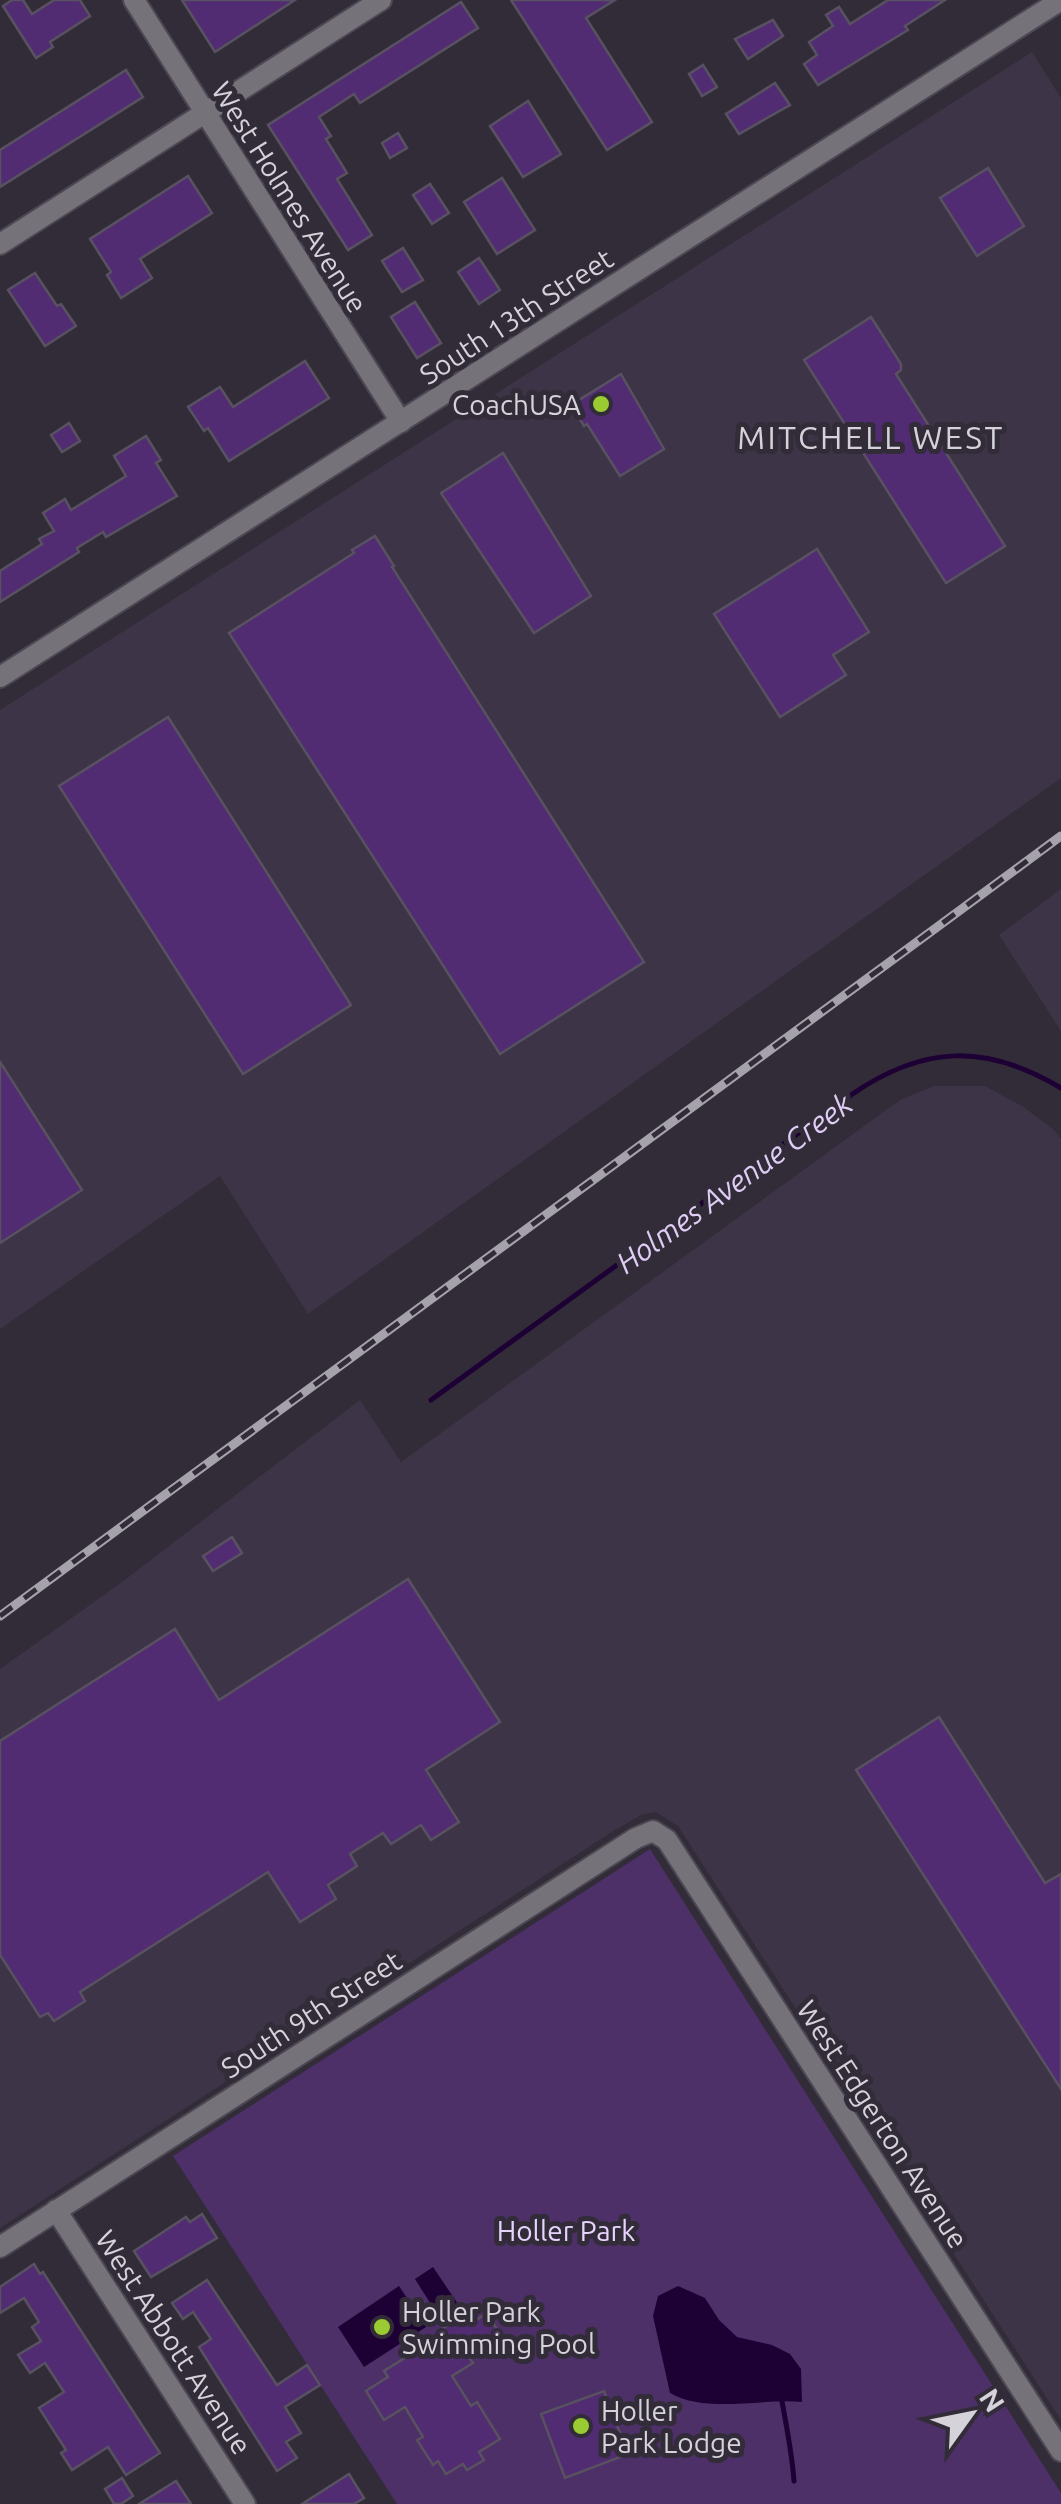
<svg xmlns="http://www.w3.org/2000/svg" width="1061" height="2504" font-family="Ubuntu,sans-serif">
	<rect width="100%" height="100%" fill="#322c39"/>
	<!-- built -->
	<g fill="#3d3447">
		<polygon points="1032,52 1061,98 1061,778 308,1314 220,1176 0,1329 0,710"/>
		<polygon points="1061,889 1061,1031 999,935"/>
		<polygon points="934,1086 985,1086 1022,1106 1054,1130 1061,1139 1061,2420 678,1826 656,1812 643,1814 615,1830 0,2228 0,1669 122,1582 360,1400 401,1462 900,1100"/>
	</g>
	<!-- green -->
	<polygon fill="#4c3067" points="650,1849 1061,2493 1061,2504 397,2504 173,2156"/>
	<!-- water -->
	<g fill="#1e0134">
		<polygon points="433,2267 458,2304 439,2317 415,2279"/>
		<polygon points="399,2286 426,2327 364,2367 338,2327"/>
		<path d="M 678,2286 L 705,2298 L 719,2320 L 737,2337 L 772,2345 L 790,2354 L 801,2369 L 802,2402 C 761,2398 707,2414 670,2393 L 653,2316 L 658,2296 Z"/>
	</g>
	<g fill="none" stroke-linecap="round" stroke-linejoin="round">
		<!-- stream -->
		<g stroke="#1e0134" stroke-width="5">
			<path d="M 431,1400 L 851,1095 C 923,1045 986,1043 1061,1088"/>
			<path d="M 781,2396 C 786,2424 792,2452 794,2481"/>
		</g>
	</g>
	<!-- building -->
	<g fill="#512c73" stroke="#585260" stroke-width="2.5">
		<polygon points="12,0 23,0 32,14 54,0 80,0 90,16 50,42 53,47 36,58 3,6"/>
		<polygon points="182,0 295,0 215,52"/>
		<polygon points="511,0 615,0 586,18 652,122 607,150"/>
		<polygon points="888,0 945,0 905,26 908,30 818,85 804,64 817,55 809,42 833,26 826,15 839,7 850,24"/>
		<polygon points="461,2 478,28 360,103 354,94 319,117 331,136 326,139 347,173 337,179 372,235 348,250 268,125"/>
		<polygon points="773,20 783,36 748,59 735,39"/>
		<polygon points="703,65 717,87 702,96 689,74"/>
		<polygon points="126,70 143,97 0,187 0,150"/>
		<polygon points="775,83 790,105 739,134 726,114"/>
		<polygon points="528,101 561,154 523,177 490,126"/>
		<polygon points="398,133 407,148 390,158 382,143"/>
		<polygon points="988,168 1024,226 977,256 940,198"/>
		<polygon points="188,176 212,213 140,259 152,278 121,298 107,275 111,272 90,239"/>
		<polygon points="502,178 535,230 497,254 464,202"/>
		<polygon points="430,184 449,213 432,224 413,195"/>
		<polygon points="403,248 423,280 402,292 382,261"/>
		<polygon points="479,258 500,290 479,304 458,272"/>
		<polygon points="35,273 57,306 61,304 76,326 45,346 8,290"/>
		<polygon points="415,302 441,343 417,358 391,317"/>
		<polygon points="871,317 901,364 901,370 896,374 1005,546 946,583 804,360"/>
		<polygon points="305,361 329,398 229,461 208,428 204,431 188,407 220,387 233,407"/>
		<polygon points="621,374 664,449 620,476 587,424 584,426 571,405"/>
		<polygon points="69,423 80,441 62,452 51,435"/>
		<polygon points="146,436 161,460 156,463 177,496 106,537 103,532 77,548 79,552 0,602 0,571 42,544 39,539 54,531 43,513 65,499 71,510 126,476 114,456"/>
		<polygon points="503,453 591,596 534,633 441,493"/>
		<polygon points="375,536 394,566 392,567 644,962 500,1054 229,633 354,553 352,550"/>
		<polygon points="817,549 869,632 833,655 846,675 780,717 714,614"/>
		<polygon points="168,717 351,1005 243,1074 59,786"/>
		<polygon points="0,1062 82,1190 0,1243"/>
		<polygon points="232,1537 242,1553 213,1571 203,1556"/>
		<polygon points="408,1579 500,1722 426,1770 459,1822 431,1840 421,1825 391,1844 383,1833 350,1854 357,1866 328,1885 336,1899 300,1922 268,1872 80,1992 85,2001 54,2021 48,2013 40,2017 0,1955 0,1741 175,1629 219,1700"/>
		<polygon points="939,1717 1045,1883 1061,1874 1061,2089 856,1770"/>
		<polygon points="202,2214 217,2238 151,2277 134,2251 186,2217 190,2222"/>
		<polygon points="34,2264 40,2274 43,2272 160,2453 126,2475 108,2447 72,2470 61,2453 66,2450 39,2408 64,2392 45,2363 30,2373 18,2355 41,2341 32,2327 39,2322 24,2298 0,2313 0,2287"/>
		<polygon points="207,2280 277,2385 307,2365 320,2385 285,2407 301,2433 286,2442 297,2458 277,2471 199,2347 211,2339 193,2312 183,2319 172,2303"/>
		<polygon points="487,2313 503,2339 470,2359 473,2363 452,2376 471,2406 477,2402 500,2439 479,2452 484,2460 467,2470 463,2464 446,2474 438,2461 433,2465 417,2440 423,2437 405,2407 384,2420 366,2391 388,2377 384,2371 445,2333 442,2329 464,2315 470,2324"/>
		<polygon points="604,2391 628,2454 565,2478 541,2414"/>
		<polygon points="349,2474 364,2498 354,2504 302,2504"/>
		<polygon points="122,2478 133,2496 121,2504 114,2504 105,2489"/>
		<polygon points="176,2481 191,2504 139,2504"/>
	</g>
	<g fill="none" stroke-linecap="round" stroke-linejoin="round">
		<defs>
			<g id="minor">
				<polyline points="134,0 401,422"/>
				<polyline points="0,244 381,0"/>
				<polyline points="0,677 1061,0"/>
				<polyline points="56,2210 245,2504"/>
				<polyline points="0,2247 636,1838 653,1831 667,1840 1061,2451"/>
			</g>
		</defs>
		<!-- minor casing -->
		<use href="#minor" stroke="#4c4753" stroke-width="24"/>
		<!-- minor -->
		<use href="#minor" stroke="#757279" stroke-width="20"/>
		<defs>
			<polyline id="rail" points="0,1616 1061,836"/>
		</defs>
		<!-- rail casing -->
		<use href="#rail" stroke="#a6a2ab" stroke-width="9"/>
		<!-- rail -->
		<use href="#rail" stroke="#322c39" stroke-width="5" stroke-dasharray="15" stroke-linecap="butt"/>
	</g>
	<!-- markers -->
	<g fill="#9bcb33" stroke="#322c39" stroke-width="4">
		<circle cx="601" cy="404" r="10"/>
		<circle cx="382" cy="2327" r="10"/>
		<circle cx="581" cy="2426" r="10"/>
	</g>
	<g text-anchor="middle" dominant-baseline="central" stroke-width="10" stroke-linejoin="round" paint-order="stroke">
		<!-- street labels -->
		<g font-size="28" fill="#d5d2da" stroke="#322c39">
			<text transform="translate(290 197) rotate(58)">West Holmes Avenue</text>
			<text transform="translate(516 316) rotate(-33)">South 13th Street</text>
			<text transform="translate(311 2014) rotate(-33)">South 9th Street</text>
			<text transform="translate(883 2124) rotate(57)">West Edgerton Avenue</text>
			<text transform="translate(174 2342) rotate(57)">West Abbott Avenue</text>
		</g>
		<!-- poi labels -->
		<g font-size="28" fill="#d5d2da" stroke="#322c39" text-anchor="start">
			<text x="581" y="404" text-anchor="end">CoachUSA</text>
			<text x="402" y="2311">Holler Park<tspan x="402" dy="32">Swimming Pool</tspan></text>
			<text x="601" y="2410">Holler<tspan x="601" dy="32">Park Lodge</tspan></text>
		</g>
		<!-- park labels -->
		<g font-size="28" fill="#e7d4fe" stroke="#322c39">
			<text x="566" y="2230">Holler Park</text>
		</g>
		<!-- water labels -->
		<g font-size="30" font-style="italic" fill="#e0cdf6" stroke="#322c39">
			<text transform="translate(734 1183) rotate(-36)">Holmes Avenue Creek</text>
		</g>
		<!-- quarter labels -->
		<g font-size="32" letter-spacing="2.5" fill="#d5d2da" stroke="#322c39">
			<text x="871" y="437">MITCHELL WEST</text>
		</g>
	</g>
	<!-- north arrow -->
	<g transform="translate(971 2414) rotate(57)" stroke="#322c39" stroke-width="8" paint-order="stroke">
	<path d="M0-8L18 38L0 25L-18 38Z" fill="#d5d2da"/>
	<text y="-15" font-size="28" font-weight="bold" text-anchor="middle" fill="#d5d2da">N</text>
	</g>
</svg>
